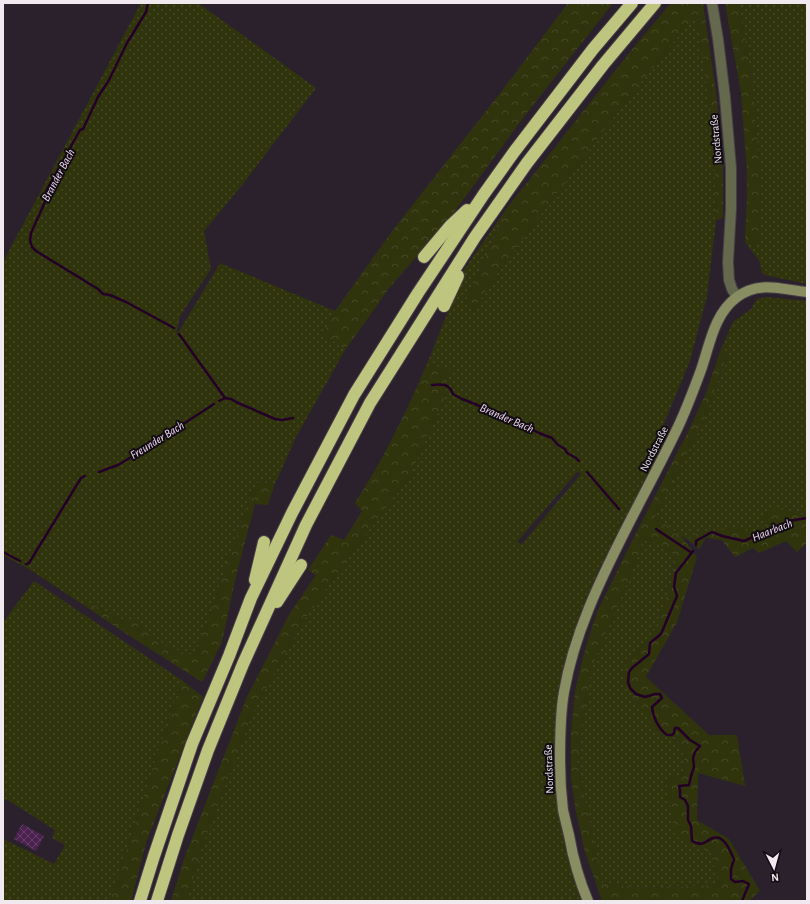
<svg xmlns="http://www.w3.org/2000/svg" width="810" height="904" font-family="'Alegreya Sans',sans-serif">
	<defs>
		<pattern id="grass-dots" width="8" height="8" patternUnits="userSpaceOnUse"><rect width="8" height="8" fill="#30340d"/><path d="M2 2h.1M6 6h.1" fill="none" stroke="#444825" stroke-width="1.8" stroke-linecap="round"/></pattern>
		<pattern id="forest-crowns" width="20" height="18" patternUnits="userSpaceOnUse"><rect width="20" height="18" fill="#30340d"/><path d="M2 6a3 3 0 1 1 6 0M12 15a3 3 0 1 1 6 0" fill="none" stroke="#444825"/></pattern>
		<pattern id="building-cross-hatch" width="8" height="8" patternUnits="userSpaceOnUse"><rect width="8" height="8" fill="#4b214f"/><path d="M0 0l8 8M0 8l8-8" fill="none" stroke="#654169"/></pattern>
	</defs>
	<rect width="100%" height="100%" fill="#2b212c"/>
	<!-- grass -->
	<g fill="url(#grass-dots)" fill-rule="evenodd">
		<polygon points="141,3 198,3 316,88 242,185 204,231 211,269 180,316 176,334 180,330 220,263 335,311 324,333 345,350 296,437 274,486 258,480 251,496 195,656 167,647 134,620 121,620 88,602 85,606 29,569 3,555 3,262"/>
		<path d="M 739,3 L 807,3 L 807,284 L 765,275 C 759,271 762,269 760,263 C 759,259 749,248 746,244 L 759,243 L 761,183 L 752,80 Z"/>
		<path d="M 696,14 L 713,127 L 716,220 L 707,296 L 690,361 L 662,428 L 671,427 L 619,532 L 600,567 L 583,607 L 569,646 L 560,691 L 558,811 L 568,859 L 582,901 L 187,901 L 202,847 L 254,710 L 302,623 L 359,543 L 409,478 L 445,397 L 447,381 L 451,370 L 427,364 L 449,309 L 450,303 L 463,271 L 507,208 L 466,302 L 473,311 L 503,265 L 629,97 ZM 578,471 L 581,474 L 522,544 L 517,542 Z"/>
		<polygon points="766,297 807,301 807,503 805,516 765,525 752,535 698,532 688,540 681,536 655,517 702,425 728,354 721,349 733,322 751,309 757,299"/>
		<polygon points="646,537 674,554 676,568 653,635 626,665 685,752 683,773 666,782 711,853 719,885 639,888 602,883 577,760 591,670"/>
		<polygon points="34,581 183,681 179,687 110,901 3,901 3,828 4,829 3,839 54,864 65,845 52,838 55,830 6,799 3,801 3,622"/>
	</g>
	<!-- forest -->
	<g fill="url(#forest-crowns)" fill-rule="evenodd">
		<polygon points="568,3 613,3 523,118 446,223 390,287 345,350 324,333 335,311 393,230 501,92"/>
		<polygon points="671,3 703,3 717,100 723,173 723,218 716,220 713,127 696,15 629,97 503,265 473,311 466,302 507,208 630,52"/>
		<polygon points="725,3 739,3 752,80 761,183 759,243 746,244 745,237 747,199 747,173 741,93"/>
		<path d="M 721,349 L 728,353 L 702,425 L 655,517 L 681,536 L 697,557 L 677,622 L 646,677 L 709,735 L 737,735 L 745,786 L 698,773 L 697,820 L 729,839 L 760,891 L 749,901 L 602,901 L 585,852 L 575,807 L 571,776 L 571,734 L 575,691 L 585,650 L 597,612 L 637,531 L 689,430 L 706,393 ZM 646,537 L 674,554 L 676,568 L 653,635 L 626,665 L 624,683 L 660,737 L 674,735 L 685,752 L 683,773 L 666,782 L 675,836 L 711,853 L 719,885 L 639,888 L 602,883 L 577,760 L 591,670 Z"/>
		<path d="M 427,364 L 451,370 L 447,381 L 445,397 L 409,478 L 359,543 L 302,623 L 254,710 L 202,847 L 187,901 L 171,901 L 184,859 L 247,697 L 290,613 L 316,575 L 308,570 L 331,535 L 344,540 L 362,511 L 355,503 C 384,459 406,412 427,364 Z"/>
		<polygon points="258,480 274,486 268,505 255,504 235,580 222,642 202,682 122,631 85,606 88,602 121,620 134,620 167,647 195,656 251,496"/>
		<polygon points="807,503 807,543 797,552 786,541 759,553 753,548 735,557 722,540 706,538 699,549 688,540 698,532 743,528 752,535 765,525 763,515 778,507 804,515"/>
		<polygon points="183,681 203,697 147,840 131,901 110,901 179,687"/>
	</g>
	<g fill="none" stroke-linecap="round" stroke-linejoin="round">
		<!-- stream -->
		<g stroke="#240028" stroke-width="2.5">
			<polyline points="148,3 146,12 127,43 109,80 98,97 83,129 80,130 46,191 45,202 31,233 30,240 32,247 36,251 98,289 103,294 110,295 126,302 174,328"/>
			<polyline points="179,334 225,398 231,399 236,402 275,419 282,420 293,418"/>
			<path d="M 432,385 C 441,384 449,383 453,394 L 462,399 L 475,404 L 498,415 L 513,420 L 539,433 L 552,438 L 558,445 L 565,449 L 567,453 L 576,458 L 579,461"/>
			<polyline points="219,401 225,398"/>
			<polyline points="99,472 118,465 148,447 159,438 171,432 214,404"/>
			<polyline points="587,472 619,509"/>
			<polyline points="656,529 692,553"/>
			<polyline points="696,545 696,541 712,532 722,536 744,541 789,521 807,518"/>
			<path d="M 693,551 L 676,573 L 674,586 L 677,596 L 661,634 L 650,643 L 649,654 L 632,668 L 629,672 L 628,682 L 630,688 L 636,694 L 645,697 L 655,694 L 660,694 L 662,698 L 652,707 C 653,718 659,729 667,735 L 672,735 L 674,733 L 675,728 L 678,728 L 690,740 L 700,746 L 695,752 L 693,758 L 694,767 L 691,776 L 689,785 L 679,786 L 680,790 L 680,797 L 685,800 L 688,806 L 688,820 L 691,826 L 692,841 C 705,847 703,842 713,838 C 724,834 730,851 734,859 L 731,869 L 731,879 L 735,882 L 743,881 L 749,884 L 742,901"/>
			<polyline points="3,552 20,561"/>
			<polyline points="26,564 29,563 81,478 85,476"/>
		</g>
	</g>
	<!-- building -->
	<polygon fill="url(#building-cross-hatch)" points="22,824 44,836 36,851 14,839"/>
	<g fill="none" stroke-linecap="round" stroke-linejoin="round">
		<defs>
			<polyline id="tertiary" points="712,3 718,39 725,97 731,168 731,209 728,262 729,280 732,289 737,297"/>
			<path id="secondary" d="M 588,901 C 579,880 573,858 569,835 C 567,827 565,819 563,810 C 561,794 560,777 560,760 C 560,737 560,714 564,692 C 569,663 578,635 589,608 C 614,546 649,488 678,427 C 687,408 694,389 701,370 C 710,344 714,314 737,297 C 760,280 782,290 807,292"/>
			<g id="motorway">
				<polyline points="424,257 450,226 467,210"/>
				<polyline points="444,306 458,276"/>
				<polyline points="255,580 264,542"/>
				<polyline points="277,602 301,565"/>
				<polyline points="140,901 154,856 192,744 229,656 251,598 292,513 354,395 418,293 484,194 514,152 593,49 632,3"/>
				<polyline points="157,901 178,835 208,750 243,664 306,525 370,403 475,237 527,163 603,65 655,3"/>
			</g>
		</defs>
		<!-- tertiary casing -->
		<use href="#tertiary" stroke="#473d47" stroke-width="12"/>
		<!-- secondary casing -->
		<use href="#secondary" stroke="#473d47" stroke-width="12"/>
		<!-- motorway casing -->
		<use href="#motorway" stroke="#473d47" stroke-width="14"/>
		<!-- tertiary -->
		<use href="#tertiary" stroke="#64684c" stroke-width="10"/>
		<!-- secondary -->
		<use href="#secondary" stroke="#888e61" stroke-width="10"/>
		<!-- motorway -->
		<use href="#motorway" stroke="#bdc57f" stroke-width="12"/>
	</g>
	<g text-anchor="middle" dominant-baseline="central" stroke-width="4" stroke-linejoin="round" paint-order="stroke">
		<!-- street labels -->
		<g font-size="11" fill="#f0e9f0" stroke="#110c11">
			<text transform="translate(716 139) rotate(-95)">Nordstraße</text>
			<text transform="translate(654 449) rotate(-63)">Nordstraße</text>
			<text transform="translate(549 769) rotate(-92)">Nordstraße</text>
		</g>
		<!-- water labels -->
		<g font-size="12" font-style="italic" fill="#f4d8f6" stroke="#110c11">
			<text transform="translate(58 175) rotate(-62)">Brander Bach</text>
			<text transform="translate(507 418) rotate(23)">Brander Bach</text>
			<text transform="translate(157 440) rotate(-32)">Freunder Bach</text>
			<text transform="translate(772 530) rotate(-22)">Haarbach</text>
		</g>
	</g>
	<!-- border -->
	<rect width="810" height="904" fill="none" stroke="#f0e9f0" stroke-width="8"/>
	<!-- north arrow -->
	<g transform="translate(774 868) rotate(174)" stroke="#110c11" stroke-width="3" paint-order="stroke">
	<path d="M0-3L7 15L0 10L-7 15Z" fill="#f0e9f0"/>
	<text y="-6" font-size="11" font-weight="bold" text-anchor="middle" fill="#f0e9f0">N</text>
	</g>
</svg>
